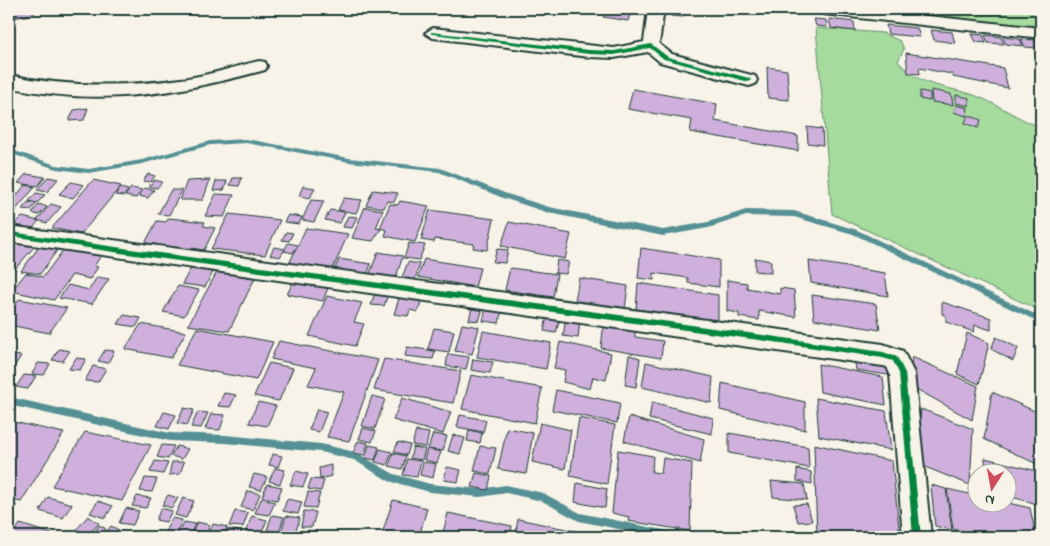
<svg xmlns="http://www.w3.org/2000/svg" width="1050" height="546" font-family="'Indie Flower',sans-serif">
	<rect width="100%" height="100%" fill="#f7f3e8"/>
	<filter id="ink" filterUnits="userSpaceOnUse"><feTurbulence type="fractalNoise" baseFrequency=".02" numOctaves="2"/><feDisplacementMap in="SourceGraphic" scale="10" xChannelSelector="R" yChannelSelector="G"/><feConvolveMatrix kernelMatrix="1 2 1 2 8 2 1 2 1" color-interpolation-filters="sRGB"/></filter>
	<g filter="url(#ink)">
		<!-- green -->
		<g fill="#a6db9e" stroke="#628c69">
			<polygon points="848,9 1041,9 1041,30"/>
			<path d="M 816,28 L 883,33 L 900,41 L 904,49 L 898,61 C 920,87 941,85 971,94 C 995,102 1017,119 1041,127 L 1041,311 L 832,214 Z"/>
		</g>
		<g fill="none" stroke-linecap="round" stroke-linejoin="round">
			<!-- stream -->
			<g fill="#549094" fill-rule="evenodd">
				<polygon points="246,139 349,158 440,168 507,194 549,207 663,230 708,222 746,210 794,211 857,230 1041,317 1041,323 853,234 794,217 746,216 708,228 663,236 549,213 503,198 439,172 349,162 246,143 210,145 142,164 89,173 56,169 9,153 9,149 56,165 89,169 142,160 210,141"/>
				<polygon points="9,397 170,433 225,435 321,444 355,452 394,474 430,484 480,489 506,485 543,493 580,513 678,533 681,534 682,537 657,537 579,521 542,501 506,493 480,497 430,492 389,481 354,460 321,452 225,443 170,441 9,405"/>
			</g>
		</g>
		<!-- building -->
		<g fill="#cfb0dd" stroke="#1f3d34">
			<polygon points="14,9 34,9 34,14 14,18"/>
			<polygon points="606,9 631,10 628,21 603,17"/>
			<polygon points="672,10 683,12 683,17 671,16"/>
			<polygon points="814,19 826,20 827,27 816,26"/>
			<polygon points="829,19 854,22 855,31 831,28"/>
			<polygon points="886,25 917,28 920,37 888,34"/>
			<polygon points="931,30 952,32 955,43 934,40"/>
			<polygon points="972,34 983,35 986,43 976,42"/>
			<polygon points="985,35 1001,37 1004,44 988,43"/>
			<polygon points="1003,37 1020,39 1023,46 1006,44"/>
			<polygon points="1021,39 1035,40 1039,48 1025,47"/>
			<polygon points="906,53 1003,68 1008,88 953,77 952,74 919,68 920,74 908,73"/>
			<polygon points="767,67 787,70 789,100 768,98"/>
			<polygon points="633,89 717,104 715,121 798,136 798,151 690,132 692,120 628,109"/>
			<polygon points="931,90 951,94 953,105 932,102"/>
			<polygon points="920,91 930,93 930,101 920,99"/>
			<polygon points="956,95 969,98 969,106 956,103"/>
			<polygon points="956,105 968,108 966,116 954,112"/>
			<polygon points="88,108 84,120 69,121 74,110"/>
			<polygon points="968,115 981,120 978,128 965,123"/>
			<polygon points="807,127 822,129 823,145 808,143"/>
			<polygon points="26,174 45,177 38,186 18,183"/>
			<polygon points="148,174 155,176 150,182 143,181"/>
			<polygon points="48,177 58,179 47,192 37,190"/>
			<polygon points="233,178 242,178 239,186 230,185"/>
			<polygon points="93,180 121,186 81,234 52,228"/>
			<polygon points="154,180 162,182 157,188 149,187"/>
			<polygon points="210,180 203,200 180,200 187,181"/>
			<polygon points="216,181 227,181 224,190 213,191"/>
			<polygon points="71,182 84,185 73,198 59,194"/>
			<polygon points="25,185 35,187 9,218 9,205"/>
			<polygon points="303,186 315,188 310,198 299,196"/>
			<polygon points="120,188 128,190 124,196 115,195"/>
			<polygon points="131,188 142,190 136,198 125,196"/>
			<polygon points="144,188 154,190 148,198 139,196"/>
			<polygon points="171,190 182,190 169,215 158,214"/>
			<polygon points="373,190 398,193 394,202 387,201 384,208 366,205"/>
			<polygon points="36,193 45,195 37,203 29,201"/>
			<polygon points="216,194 234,195 224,217 205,216"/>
			<polygon points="344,198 362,200 356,213 338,210"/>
			<polygon points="311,200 324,201 314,222 302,220"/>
			<polygon points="400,201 429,206 415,242 385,236 387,230 380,228 390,204 398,205"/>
			<polygon points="28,202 36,204 31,210 22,209"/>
			<polygon points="39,204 47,207 39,215 32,213"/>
			<polygon points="51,204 61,207 47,223 37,220"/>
			<polygon points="365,207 383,210 376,228 381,229 373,241 352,238"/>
			<polygon points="330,210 345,212 340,223 325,220"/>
			<polygon points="430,210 494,219 487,250 473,248 474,244 435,239 434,242 421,240"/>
			<polygon points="229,214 280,220 265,255 211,249"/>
			<polygon points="288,215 302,217 299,224 284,222"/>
			<polygon points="348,216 357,217 352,228 343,227"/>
			<polygon points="22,217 39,221 30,231 13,226"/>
			<polygon points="169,218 205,222 203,226 215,228 204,250 191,248 189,253 154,249 156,244 145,243 157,221 166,222"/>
			<polygon points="509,222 571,234 565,259 501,246"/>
			<polygon points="306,228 348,234 331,273 288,266"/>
			<polygon points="286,232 293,233 289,241 282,240"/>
			<polygon points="16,243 34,247 10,275 9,251"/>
			<polygon points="288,243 298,245 293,253 284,251"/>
			<polygon points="409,243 425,245 419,260 404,258"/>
			<polygon points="39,247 58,249 40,274 21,271"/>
			<polygon points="274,247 285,249 280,257 270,255"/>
			<polygon points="641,248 719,260 719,287 688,283 688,278 654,273 654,280 638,278"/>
			<polygon points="64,249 101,256 94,266 98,267 90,279 72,275 54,300 11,291 26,273 43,277"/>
			<polygon points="497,249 508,250 505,263 493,262"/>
			<polygon points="378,252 403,256 395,280 369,276"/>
			<polygon points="755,258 771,261 771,273 755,271"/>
			<polygon points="339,259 371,264 365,281 332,277"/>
			<polygon points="424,259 480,268 475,287 418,277"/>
			<polygon points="557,260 569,262 566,274 555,273"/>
			<polygon points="809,261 885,273 888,296 811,283"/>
			<polygon points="408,262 420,264 414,282 401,280"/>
			<polygon points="191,268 213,272 205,287 182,284"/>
			<polygon points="510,268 557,274 553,297 505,290"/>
			<polygon points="217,272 255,278 229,331 188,325"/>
			<polygon points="97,277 109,279 92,304 59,298 68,285 89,290"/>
			<polygon points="579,278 628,286 625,309 575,301"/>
			<polygon points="295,279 329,285 323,301 287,294"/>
			<polygon points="727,280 747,283 747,288 780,294 780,288 794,290 796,317 759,311 759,320 739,317 739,313 727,311"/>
			<polygon points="638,283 718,295 718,322 636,309"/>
			<polygon points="178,286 199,290 184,316 163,312"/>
			<polygon points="376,289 389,291 384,306 371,305"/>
			<polygon points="401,292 422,298 418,312 410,310 408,316 394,314"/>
			<polygon points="812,295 876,304 880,330 814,319"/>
			<polygon points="327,296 362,303 354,322 364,324 355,346 309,336"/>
			<polygon points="19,299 67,308 49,333 9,325 9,313"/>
			<polygon points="942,302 991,318 991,330 975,325 974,332 946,322 946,316 942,314"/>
			<polygon points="473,303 484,305 479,321 469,320"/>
			<polygon points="486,308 502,310 499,323 483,321"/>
			<polygon points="548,311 561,314 556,333 544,331"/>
			<polygon points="124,315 141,318 136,327 118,324"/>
			<polygon points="566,318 580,320 578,338 563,336"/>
			<polygon points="604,322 635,327 635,337 663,341 661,358 601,348"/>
			<polygon points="141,324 186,332 171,358 125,349"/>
			<polygon points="462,324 479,327 472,354 455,351"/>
			<polygon points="197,328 273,342 256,380 177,365"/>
			<polygon points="434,328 454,331 449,352 428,349"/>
			<polygon points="483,331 551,343 546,369 477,357"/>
			<polygon points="967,333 989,343 979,384 957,374"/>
			<polygon points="996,337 1018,348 1013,361 991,349"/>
			<polygon points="279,341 378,360 349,441 327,437 344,392 308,385 316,368 271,359"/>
			<polygon points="560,342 611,353 606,380 593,377 590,389 563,382 565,370 554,368"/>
			<polygon points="407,347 435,351 433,359 405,356"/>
			<polygon points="59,349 70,351 63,361 52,360"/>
			<polygon points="105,350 114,351 108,363 98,361"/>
			<polygon points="448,354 469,357 466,369 446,366"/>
			<polygon points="13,355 21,356 14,367 9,367 9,361"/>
			<polygon points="629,355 640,358 636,387 625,385"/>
			<polygon points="854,356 892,362 894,376 856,370"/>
			<polygon points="912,357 978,386 972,420 909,385"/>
			<polygon points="76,358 86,359 80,370 69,369"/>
			<polygon points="384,359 461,371 453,403 374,390"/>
			<polygon points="473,359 493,362 490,373 471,370"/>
			<polygon points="646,362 713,377 711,403 642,387"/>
			<polygon points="38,363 50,364 44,375 32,374"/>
			<polygon points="269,363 293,368 279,401 254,396"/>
			<polygon points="818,364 883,377 886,405 820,392"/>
			<polygon points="93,366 106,369 98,382 85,381"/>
			<polygon points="24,375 36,376 28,389 16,387"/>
			<polygon points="471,375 542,388 535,423 462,409"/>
			<polygon points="722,383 805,402 805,430 720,410"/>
			<polygon points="556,390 620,403 617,423 552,410"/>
			<polygon points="992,392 1041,414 1041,466 984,439"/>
			<polygon points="224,393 236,395 230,407 218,406"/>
			<polygon points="372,396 385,399 375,429 362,426"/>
			<polygon points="402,398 451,412 443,434 393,420"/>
			<polygon points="816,398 886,411 891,450 819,436"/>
			<polygon points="258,402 276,406 267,426 249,423"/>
			<polygon points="652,402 713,418 712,434 649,419"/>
			<polygon points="184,408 194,410 187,425 177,423"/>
			<polygon points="317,409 327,412 319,432 309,430"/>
			<polygon points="921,409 973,429 970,485 915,463"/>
			<polygon points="164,412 176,415 169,429 157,426"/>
			<polygon points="198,412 208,413 201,428 191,427"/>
			<polygon points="211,414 225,415 220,430 205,429"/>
			<polygon points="460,415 486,420 483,432 457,427"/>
			<polygon points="629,417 704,439 700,463 624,441"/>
			<polygon points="579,418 615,425 607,484 570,476"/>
			<polygon points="9,421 64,433 21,502 9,499"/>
			<polygon points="540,423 571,430 565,469 532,462"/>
			<polygon points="363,428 376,431 372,442 359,439"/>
			<polygon points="507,428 533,433 526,474 498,469"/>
			<polygon points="469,430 482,433 480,443 467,441"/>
			<polygon points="416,431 429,433 426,447 412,445"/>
			<polygon points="85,432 151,445 122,501 52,486"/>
			<polygon points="729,433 808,447 809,468 729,453"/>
			<polygon points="433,434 447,436 443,451 428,449"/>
			<polygon points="453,435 465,438 460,454 448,451"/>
			<polygon points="358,441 368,443 364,455 353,453"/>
			<polygon points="398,442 410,445 407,455 394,452"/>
			<polygon points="814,444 892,461 900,537 817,537"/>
			<polygon points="162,445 174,446 168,459 157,457"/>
			<polygon points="369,445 379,447 375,460 365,458"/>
			<polygon points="177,446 188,449 182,459 171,456"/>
			<polygon points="480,446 496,448 490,474 474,471"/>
			<polygon points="413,447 425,449 422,460 410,458"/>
			<polygon points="380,449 392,452 387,465 375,462"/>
			<polygon points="427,449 441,452 437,463 424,460"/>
			<polygon points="618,450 653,456 652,472 661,473 663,458 692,463 690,531 628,521 629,517 612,513"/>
			<polygon points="393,453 406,456 402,469 389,466"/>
			<polygon points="273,454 282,456 278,467 269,465"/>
			<polygon points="985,458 1041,472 1041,505 1008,496 1008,474 986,474"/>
			<polygon points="407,459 421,461 417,477 403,475"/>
			<polygon points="155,461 168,463 163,474 150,472"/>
			<polygon points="172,462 184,462 180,474 169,475"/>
			<polygon points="423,462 436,464 433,478 420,475"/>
			<polygon points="331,465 331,476 320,479 319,468"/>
			<polygon points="447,467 461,470 458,482 444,480"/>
			<polygon points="275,468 285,470 280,484 269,481"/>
			<polygon points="797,469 811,472 812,484 797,481"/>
			<polygon points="296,471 308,474 303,487 290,485"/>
			<polygon points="476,473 491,476 488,490 472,487"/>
			<polygon points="254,474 267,477 261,490 249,487"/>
			<polygon points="145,478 157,479 152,492 140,491"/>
			<polygon points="311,479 324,480 321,491 308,489"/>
			<polygon points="771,481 804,484 807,500 773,497"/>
			<polygon points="577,483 607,489 605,508 575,502"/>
			<polygon points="267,484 282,487 277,500 262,497"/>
			<polygon points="931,485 946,489 952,530 935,526"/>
			<polygon points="947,489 978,496 978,504 1008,503 1030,508 1036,537 986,537 953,529"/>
			<polygon points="248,491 260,494 253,510 241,507"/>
			<polygon points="308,492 320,493 316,508 304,507"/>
			<polygon points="168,495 178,498 172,508 162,505"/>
			<polygon points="137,496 151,498 146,508 132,506"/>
			<polygon points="48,497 72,504 63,518 40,511"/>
			<polygon points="183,498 194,501 186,518 175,515"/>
			<polygon points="261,499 275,502 269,515 255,513"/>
			<polygon points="287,499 302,502 298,514 283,511"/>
			<polygon points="393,500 427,508 419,537 381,537"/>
			<polygon points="98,501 113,506 105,518 90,513"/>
			<polygon points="9,503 17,506 10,517 9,517"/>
			<polygon points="807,504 812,521 798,522 793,505"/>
			<polygon points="126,508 139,511 133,525 119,523"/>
			<polygon points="161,508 172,511 166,522 156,520"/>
			<polygon points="1037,510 1041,511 1041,537"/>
			<polygon points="235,511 248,513 243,527 229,526"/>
			<polygon points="304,511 316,512 312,527 301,527"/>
			<polygon points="448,513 512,526 510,537 442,537"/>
			<polygon points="272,515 284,517 279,532 267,530"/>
			<polygon points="88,516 99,523 88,536 77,529"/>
			<polygon points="252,516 267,520 260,536 245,533"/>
			<polygon points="286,516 300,518 295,534 281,532"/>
			<polygon points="172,518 182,520 175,537 164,534"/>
			<polygon points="518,519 604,537 515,537"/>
			<polygon points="184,522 195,524 189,537 177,536"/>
			<polygon points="197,522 210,525 205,537 190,537"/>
			<polygon points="20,524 58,536 11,537"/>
			<polygon points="213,524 227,527 223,537 208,537"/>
			<polygon points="99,525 106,529 100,537 92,537"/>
			<polygon points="111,526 119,530 114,537 103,537"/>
			<polygon points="228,529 242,532 240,537 225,537"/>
			<polygon points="301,531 314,531 313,537 300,537"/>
		</g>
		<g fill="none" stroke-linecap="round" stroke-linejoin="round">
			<defs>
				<g id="minor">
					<polygon points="648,9 664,9 659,44 672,54 755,76 757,80 755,84 749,86 660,62 648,52 614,58 589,57 433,38 425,33 433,28 614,48 644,42"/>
					<polygon points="816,9 863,9 1041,28 1041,38 823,14 818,12"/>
					<path d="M 259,61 L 265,62 L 267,66 L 265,70 C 177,94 100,107 9,87 L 9,75 C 66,87 123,87 181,79 C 207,76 233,67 259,61 Z"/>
					<polygon points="9,226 774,329 883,344 903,351 914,373 931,537 903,537 890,374 887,367 883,366 11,242 9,242"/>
				</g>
			</defs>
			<!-- minor casing -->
			<use href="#minor" stroke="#1f3d34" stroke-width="4"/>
			<!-- minor -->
			<use href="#minor" fill="#f7f3e8" fill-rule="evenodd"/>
			<defs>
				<g id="cycleway">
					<polygon points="431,32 589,50 614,51 651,44 668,57 749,78 751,80 749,82 664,59 650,48 614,55 589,54 433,34 431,34"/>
					<path d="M 11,232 C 301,274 593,310 883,352 L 897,357 L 905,373 L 921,537 L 913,537 L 899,373 L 893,361 L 883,358 L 774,342 L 120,253 L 11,236 L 9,235 L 9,232 Z"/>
				</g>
			</defs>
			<!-- cycleway casing -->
			<use href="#cycleway" stroke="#f7f3e8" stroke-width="3"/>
			<!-- cycleway -->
			<use href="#cycleway" fill="#00873e" fill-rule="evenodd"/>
		</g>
	</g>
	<!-- margin -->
	<rect width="1050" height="546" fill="none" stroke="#f7f3e8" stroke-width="30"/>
	<rect x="15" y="15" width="1020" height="516" fill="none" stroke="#1f3d34" stroke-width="2" filter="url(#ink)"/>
	<!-- north arrow -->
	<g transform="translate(992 488) rotate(191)"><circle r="24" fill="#f7f3e8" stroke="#a1aaa0"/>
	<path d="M0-4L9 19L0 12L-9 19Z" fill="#d1495b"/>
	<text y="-8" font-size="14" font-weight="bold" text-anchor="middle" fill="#1f3d34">N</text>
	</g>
</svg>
